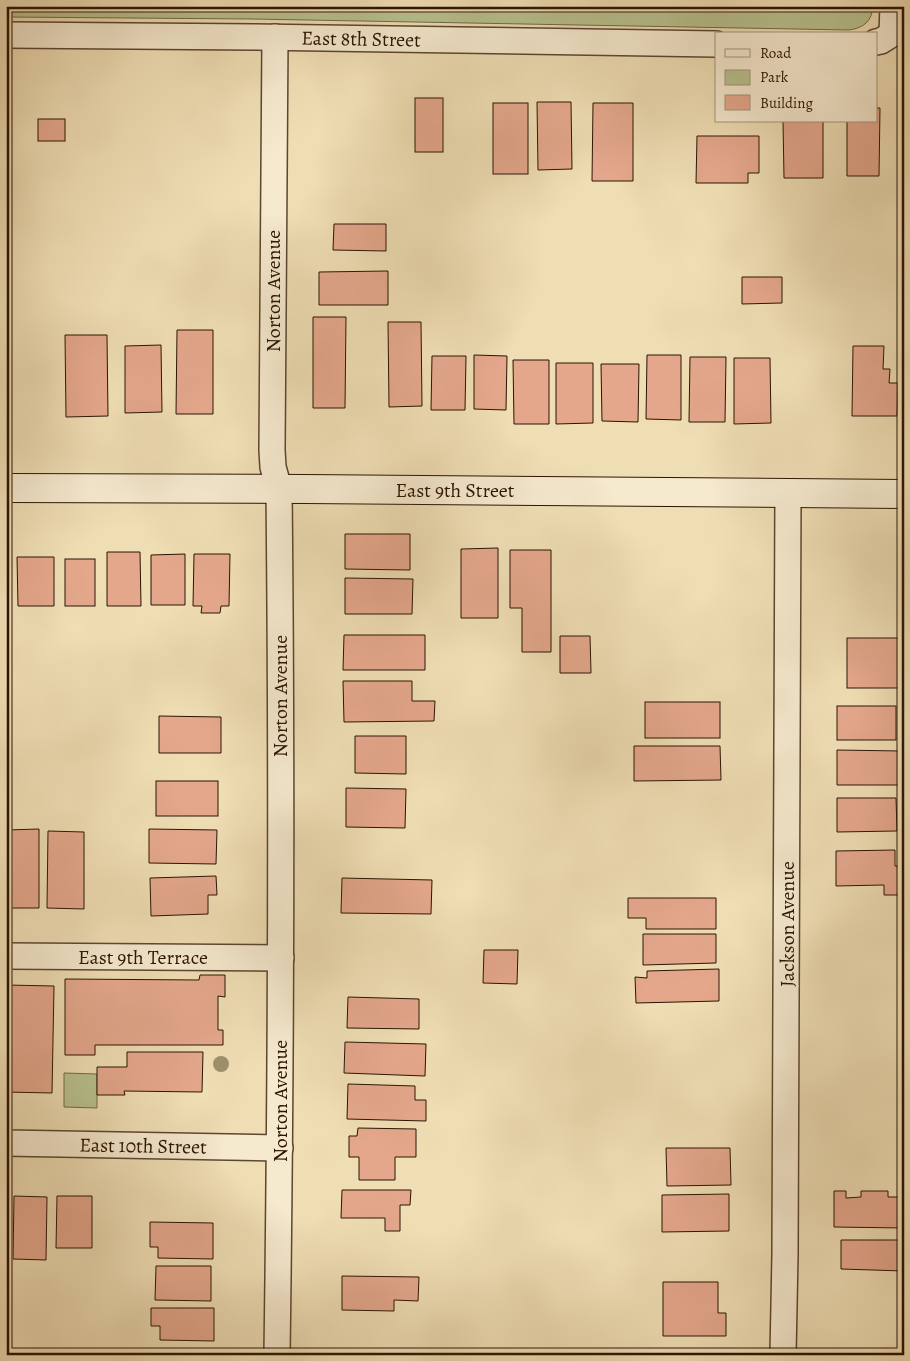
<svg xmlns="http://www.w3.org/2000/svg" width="910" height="1361" font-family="Alegreya,serif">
	<rect width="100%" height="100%" fill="#efddb4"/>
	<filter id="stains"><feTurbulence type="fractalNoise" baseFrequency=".004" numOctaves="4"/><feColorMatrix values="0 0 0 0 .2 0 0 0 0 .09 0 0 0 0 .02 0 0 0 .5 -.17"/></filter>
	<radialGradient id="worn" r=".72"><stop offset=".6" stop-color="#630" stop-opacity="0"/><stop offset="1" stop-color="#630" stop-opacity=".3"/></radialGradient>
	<!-- green -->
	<g fill="#b7c18e" stroke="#716a48">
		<path d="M 6,6 L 873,6 C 872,21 864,28 849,30 L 252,19 L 6,17 Z"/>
		<polygon points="64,1073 97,1074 97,1108 64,1107"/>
	</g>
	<!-- building -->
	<g fill="#e4a78c" stroke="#2b1402">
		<rect x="415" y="98" width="28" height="54"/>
		<polygon points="537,102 571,102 572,169 538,170"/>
		<rect x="493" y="103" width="35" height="71"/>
		<polygon points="593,103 633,103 633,181 592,181"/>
		<polygon points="876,108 880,108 879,176 847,176 847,121 876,121"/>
		<rect x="38" y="119" width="27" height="22"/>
		<polygon points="783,121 823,121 823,178 784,178"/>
		<polygon points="697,136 759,136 759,173 748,173 748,183 696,183"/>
		<polygon points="334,224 386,224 386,251 333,250"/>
		<polygon points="388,271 388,305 319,305 319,272"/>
		<polygon points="742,277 782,277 782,303 742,304"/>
		<polygon points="313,317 346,317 345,408 313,408"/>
		<polygon points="388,322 421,322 422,406 389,407"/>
		<polygon points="177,330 213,330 213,414 176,414"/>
		<polygon points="65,335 107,335 108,416 66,417"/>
		<polygon points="161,345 162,412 125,413 125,346"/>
		<polygon points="853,346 884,346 883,369 890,369 889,383 898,383 897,416 852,416"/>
		<polygon points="474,355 507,356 506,410 474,409"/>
		<polygon points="647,355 681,355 681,420 646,419"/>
		<polygon points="432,356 466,356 465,410 431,410"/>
		<polygon points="690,357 726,357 725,422 689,422"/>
		<polygon points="734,358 770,358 771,423 734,424"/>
		<polygon points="513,360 549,360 549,424 514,424"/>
		<polygon points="556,363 593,363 593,423 556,424"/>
		<polygon points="601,364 639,364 638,422 602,421"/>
		<polygon points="345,534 410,534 410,570 345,569"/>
		<polygon points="6,548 9,548 8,624 6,624"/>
		<polygon points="498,548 498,618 461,618 461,549"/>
		<polygon points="510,550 551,550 551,652 522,652 522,608 510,608"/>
		<polygon points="107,552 140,552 141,606 107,606"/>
		<polygon points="185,554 185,605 151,605 151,555"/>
		<polygon points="194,554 230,554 229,606 221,606 220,613 201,613 202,606 193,606"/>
		<polygon points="17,557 54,557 54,606 18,606"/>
		<rect x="65" y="559" width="30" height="47"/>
		<polygon points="345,578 413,579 412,614 345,614"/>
		<polygon points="344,635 425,635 425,670 343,670"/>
		<polygon points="560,636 590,636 591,673 560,673"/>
		<rect x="847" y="638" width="57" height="50"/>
		<polygon points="343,681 412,681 412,701 435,701 434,721 344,722"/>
		<rect x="645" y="702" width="75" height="36"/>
		<rect x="837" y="706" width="59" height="34"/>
		<polygon points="159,716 221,717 221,753 159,753"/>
		<polygon points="355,736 406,736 406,774 355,773"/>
		<polygon points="634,746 720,746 721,780 634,781"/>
		<polygon points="837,750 901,751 901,763 904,763 904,785 837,785"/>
		<rect x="156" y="781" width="62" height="35"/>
		<polygon points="346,788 406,789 405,828 346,827"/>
		<polygon points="837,798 896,798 897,831 837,832"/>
		<polygon points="39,829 39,908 6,908 6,830"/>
		<polygon points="149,829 217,830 216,864 149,863"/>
		<polygon points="48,831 84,832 84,909 47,908"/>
		<polygon points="895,850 895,866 904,866 904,895 884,895 884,885 836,886 836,851"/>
		<polygon points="216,876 217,895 208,895 208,914 151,916 150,878"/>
		<polygon points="342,878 432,880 431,914 341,913"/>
		<polygon points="628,898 716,898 716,929 646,929 646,918 628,918"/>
		<polygon points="643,934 716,934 716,963 643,965"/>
		<polygon points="484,950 518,950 517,984 483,983"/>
		<polygon points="719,969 719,1001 636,1003 635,977 647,978 647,971"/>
		<polygon points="200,975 225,975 225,997 218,996 218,1030 223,1030 223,1045 95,1045 95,1055 65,1055 65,979 199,980"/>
		<polygon points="6,985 54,986 52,1093 6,1092"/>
		<polygon points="348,997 419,999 419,1029 347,1028"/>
		<polygon points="345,1042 426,1044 425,1076 344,1073"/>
		<polygon points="127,1052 203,1052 202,1092 124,1091 125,1095 97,1095 97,1067 127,1067"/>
		<polygon points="348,1084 415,1086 415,1100 426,1100 426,1121 347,1119"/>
		<polygon points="358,1128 416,1129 416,1157 395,1157 395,1180 359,1180 359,1157 349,1157 349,1136 357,1136"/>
		<polygon points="666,1148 730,1148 731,1185 667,1186"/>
		<polygon points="342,1190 411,1190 410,1205 400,1205 400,1231 385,1231 385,1218 341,1218"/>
		<polygon points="834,1191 846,1191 846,1198 861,1197 861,1191 888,1191 888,1197 904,1197 904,1228 834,1227"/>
		<polygon points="729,1194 729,1231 662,1232 662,1195"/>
		<polygon points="14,1196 47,1197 46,1260 13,1259"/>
		<polygon points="57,1196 92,1196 92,1248 56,1248"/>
		<polygon points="150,1222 213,1223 213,1259 158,1258 158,1247 150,1247"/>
		<polygon points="841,1240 904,1240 904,1271 841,1269"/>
		<polygon points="156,1266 211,1266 211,1301 155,1300"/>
		<polygon points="342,1276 419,1277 418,1301 394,1300 394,1311 342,1310"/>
		<polygon points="663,1282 718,1282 718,1313 726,1313 726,1336 663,1336"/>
		<polygon points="151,1308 214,1308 214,1341 160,1340 160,1326 151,1326"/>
		<polygon points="152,1352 215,1354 215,1355 152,1355"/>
	</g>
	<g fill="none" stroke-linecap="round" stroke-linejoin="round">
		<defs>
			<g id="street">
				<polyline points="6,35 255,37 716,44"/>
				<path d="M 275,37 L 272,450 L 273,467 L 279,489 C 282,777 281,1066 277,1355"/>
				<polyline points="876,42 881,41 892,34 893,6"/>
				<polyline points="6,956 281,958"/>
				<polyline points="6,1143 280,1148"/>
				<polyline points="783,1355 785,1254 788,493"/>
			</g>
			<polyline id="secondary" points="6,488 305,489 904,494"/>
		</defs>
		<!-- street casing -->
		<use href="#street" stroke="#5c462e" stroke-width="28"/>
		<!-- secondary casing -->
		<use href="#secondary" stroke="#2b1402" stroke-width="30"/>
		<!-- street -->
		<use href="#street" stroke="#f5e9ce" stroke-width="25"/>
		<!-- secondary -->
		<use href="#secondary" stroke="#f5e9ce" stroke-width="28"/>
	</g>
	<!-- trees -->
	<circle fill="#9e906d" cx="221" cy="1064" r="8"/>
	<g text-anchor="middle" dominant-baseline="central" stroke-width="4.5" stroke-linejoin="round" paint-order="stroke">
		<!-- street labels -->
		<g font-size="20" fill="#2b1402" stroke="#f5e9ce">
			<text transform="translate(361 39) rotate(1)">East 8th Street</text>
			<text transform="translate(273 291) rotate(-90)">Norton Avenue</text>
			<text x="455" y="490">East 9th Street</text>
			<text transform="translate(280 696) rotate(-90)">Norton Avenue</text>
			<text transform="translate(787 924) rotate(-90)">Jackson Avenue</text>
			<text x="143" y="957">East 9th Terrace</text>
			<text transform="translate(280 1101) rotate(-90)">Norton Avenue</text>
			<text transform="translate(143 1146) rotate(1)">East 10th Street</text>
		</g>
	</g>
	<!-- margin -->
	<rect width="910" height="1361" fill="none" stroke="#efddb4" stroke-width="25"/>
	<rect x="8" y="8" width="895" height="1346" fill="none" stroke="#2b1402" stroke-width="2.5"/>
	<rect x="12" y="12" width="885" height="1336" fill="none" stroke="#2b1402"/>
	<!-- legend -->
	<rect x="715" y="32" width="162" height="90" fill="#f5e9ce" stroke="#a4947c"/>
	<rect x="725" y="49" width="25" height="8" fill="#f5e9ce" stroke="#a4947c"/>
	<text x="760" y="58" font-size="15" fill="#2b1402">Road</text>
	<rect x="725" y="70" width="25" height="15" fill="#b7c18e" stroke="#a4947c"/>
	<text x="760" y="82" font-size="15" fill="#2b1402">Park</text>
	<rect x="725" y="95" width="25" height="15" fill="#e4a78c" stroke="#a4947c"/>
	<text x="760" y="108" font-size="15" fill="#2b1402">Building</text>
	<rect width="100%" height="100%" filter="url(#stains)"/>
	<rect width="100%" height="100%" fill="url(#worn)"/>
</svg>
